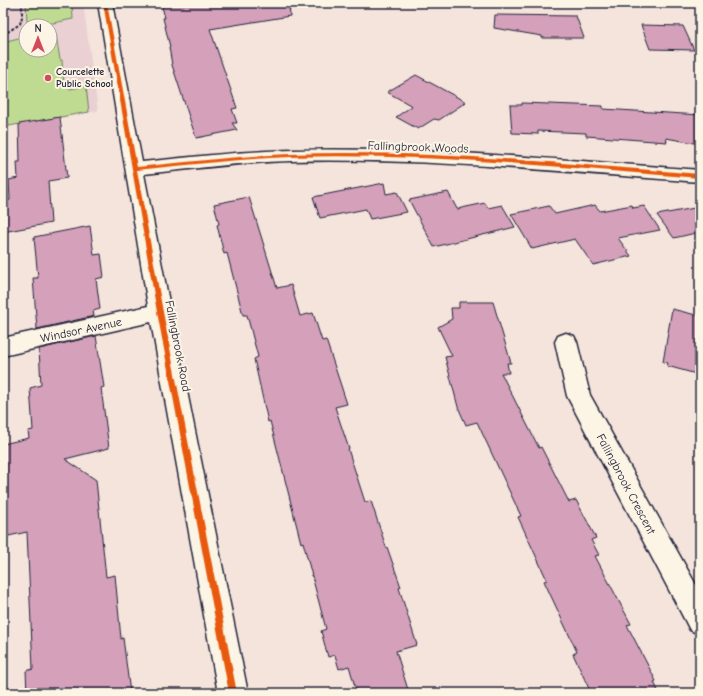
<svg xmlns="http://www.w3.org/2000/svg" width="703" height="696" font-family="'Comic Neue',sans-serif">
	<rect width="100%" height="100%" fill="#f4e4dc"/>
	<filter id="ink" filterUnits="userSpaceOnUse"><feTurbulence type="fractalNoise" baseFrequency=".025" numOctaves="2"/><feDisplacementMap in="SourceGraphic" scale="8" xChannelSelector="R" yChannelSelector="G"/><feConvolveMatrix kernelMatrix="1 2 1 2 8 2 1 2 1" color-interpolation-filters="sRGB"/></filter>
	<g filter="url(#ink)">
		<!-- built -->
		<path fill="#ead0d2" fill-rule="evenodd" d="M 3,3 L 83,3 L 98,111 L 3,127 ZM 26,26 L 50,26 L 50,50 L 26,50 Z"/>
		<!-- green -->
		<g fill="#bfdb92" stroke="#707e66">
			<path d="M 26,3 L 72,3 L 73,19 C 60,21 40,28 27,22 Z"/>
			<polygon points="50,33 56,35 60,60 62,60 64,87 70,89 86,86 89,112 3,127 3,42 26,36 26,50 50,50"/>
		</g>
		<!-- building -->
		<g fill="#d4a0ba" stroke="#22223b">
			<polygon points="161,3 289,3 290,16 210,29 237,108 232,109 237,123 232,123 237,130 196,138 172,65 169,47 170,47 163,18 165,18"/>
			<polygon points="495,15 576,16 584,38 542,38 542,36 494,28"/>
			<polygon points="641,25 683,26 694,50 650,49"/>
			<polygon points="416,75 466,102 439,120 434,119 418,129 396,117 412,106 387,92"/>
			<polygon points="522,103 603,106 603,109 700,115 700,144 666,138 667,142 586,136 586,133 538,131 538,134 512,133 510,105 522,105"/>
			<polygon points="60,117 67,178 48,181 51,223 3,232 3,201 10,200 9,180 18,178 17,162 20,162 19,124"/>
			<polygon points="384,183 386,194 397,192 407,212 370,219 366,209 320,218 313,197"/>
			<polygon points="448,192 457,209 485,203 488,208 502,205 515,227 434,247 409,200"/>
			<polygon points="249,197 277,288 291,285 300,316 313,313 322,341 326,340 347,404 335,407 349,449 348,449 365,502 371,501 386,547 387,547 401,587 399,588 417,645 396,651 409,693 357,693 349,666 339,669 335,655 328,657 321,631 326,629 303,542 301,543 281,464 270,421 268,422 254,359 258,357 247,315 243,315 227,253 224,254 217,225 219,224 214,204"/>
			<polygon points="595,205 600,211 632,205 633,208 644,206 660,230 618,238 631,256 593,265 575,239 532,249 511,214 549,206 555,214"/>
			<polygon points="700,207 700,232 674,238 657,215"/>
			<polygon points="90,226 94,255 101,254 104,277 96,279 100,309 93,311 94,316 37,329 33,278 38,278 34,237"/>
			<polygon points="459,302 493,302 511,363 507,363 509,373 501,373 539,448 541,447 569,502 576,500 596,538 591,540 599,555 595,556 631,624 627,625 656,681 654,682 659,693 591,693 573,654 577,652 544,581 547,580 518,517 521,516 477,422 466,425 458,407 445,357 452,356 438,327 452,319 451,308 459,308"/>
			<polygon points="672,309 700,316 700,375 667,366 668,363 663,362"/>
			<polygon points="96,336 104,387 101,388 109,448 65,459 96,480 106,577 115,575 121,639 123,638 130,693 27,693 26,671 33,669 27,532 4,537 3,444 29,438 28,431 33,430 30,388 41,385 39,349"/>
		</g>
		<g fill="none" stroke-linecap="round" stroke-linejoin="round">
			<defs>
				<g id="street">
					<path d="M 98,3 L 112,3 L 142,162 C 192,157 242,151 293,150 C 429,147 564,160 700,170 L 700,182 C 564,172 428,158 292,161 C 243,162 194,169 144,174 L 171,312 L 248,693 L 218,693 L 151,322 L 3,356 L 3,338 L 148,306 Z"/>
					<polygon points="566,333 574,336 577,342 590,395 700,592 700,634 690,630 567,396 555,342 558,336"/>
				</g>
			</defs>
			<!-- street casing -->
			<use href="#street" stroke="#22223b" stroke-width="3"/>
			<!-- path -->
			<polyline stroke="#22223b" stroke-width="2" stroke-dasharray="3 2" stroke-linecap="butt" points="3,35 20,24 22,17 22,3"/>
			<!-- street -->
			<use href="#street" fill="#fcf5e5" fill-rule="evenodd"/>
			<defs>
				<path id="cycleway" d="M 103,3 L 107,3 L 137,167 C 188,162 239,156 290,154 C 427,149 564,164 700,174 L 700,178 C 564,168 427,153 290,157 C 239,159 188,165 137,170 L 163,312 L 237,693 L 229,693 L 157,312 Z"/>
			</defs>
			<!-- cycleway casing -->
			<use href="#cycleway" stroke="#fcf5e5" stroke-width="2"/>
			<!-- cycleway -->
			<use href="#cycleway" fill="#e8590c" fill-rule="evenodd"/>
		</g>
	</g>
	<!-- markers -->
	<circle fill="#d1495b" stroke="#fcf5e5" stroke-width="1.5" cx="48" cy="78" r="4"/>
	<g text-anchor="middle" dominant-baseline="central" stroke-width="4" stroke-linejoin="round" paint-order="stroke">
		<!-- far-poi labels -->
		<g font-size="10" font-weight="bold" fill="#22223b" stroke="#fcf5e5" text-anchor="start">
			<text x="56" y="72">Courcelette<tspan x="56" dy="12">Public School</tspan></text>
		</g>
		<!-- street labels -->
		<g font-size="12" fill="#22223b" stroke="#fcf5e5">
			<text transform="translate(418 147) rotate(2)">Fallingbrook Woods</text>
			<text transform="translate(81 330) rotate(-12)">Windsor Avenue</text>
			<text transform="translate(178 346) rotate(79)">Fallingbrook Road</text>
			<text transform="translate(626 484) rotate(62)">Fallingbrook Crescent</text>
		</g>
	</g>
	<!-- margin -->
	<rect width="703" height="696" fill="none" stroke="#fcf5e5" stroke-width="16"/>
	<rect x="8" y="8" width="687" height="680" fill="none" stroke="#22223b" stroke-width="1.5" filter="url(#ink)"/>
	<!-- north arrow -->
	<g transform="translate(38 38)"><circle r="19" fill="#fcf5e5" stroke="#a5a1a1"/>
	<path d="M0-3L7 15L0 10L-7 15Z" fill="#d1495b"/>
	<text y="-6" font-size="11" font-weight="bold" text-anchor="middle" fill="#22223b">N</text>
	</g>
</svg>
